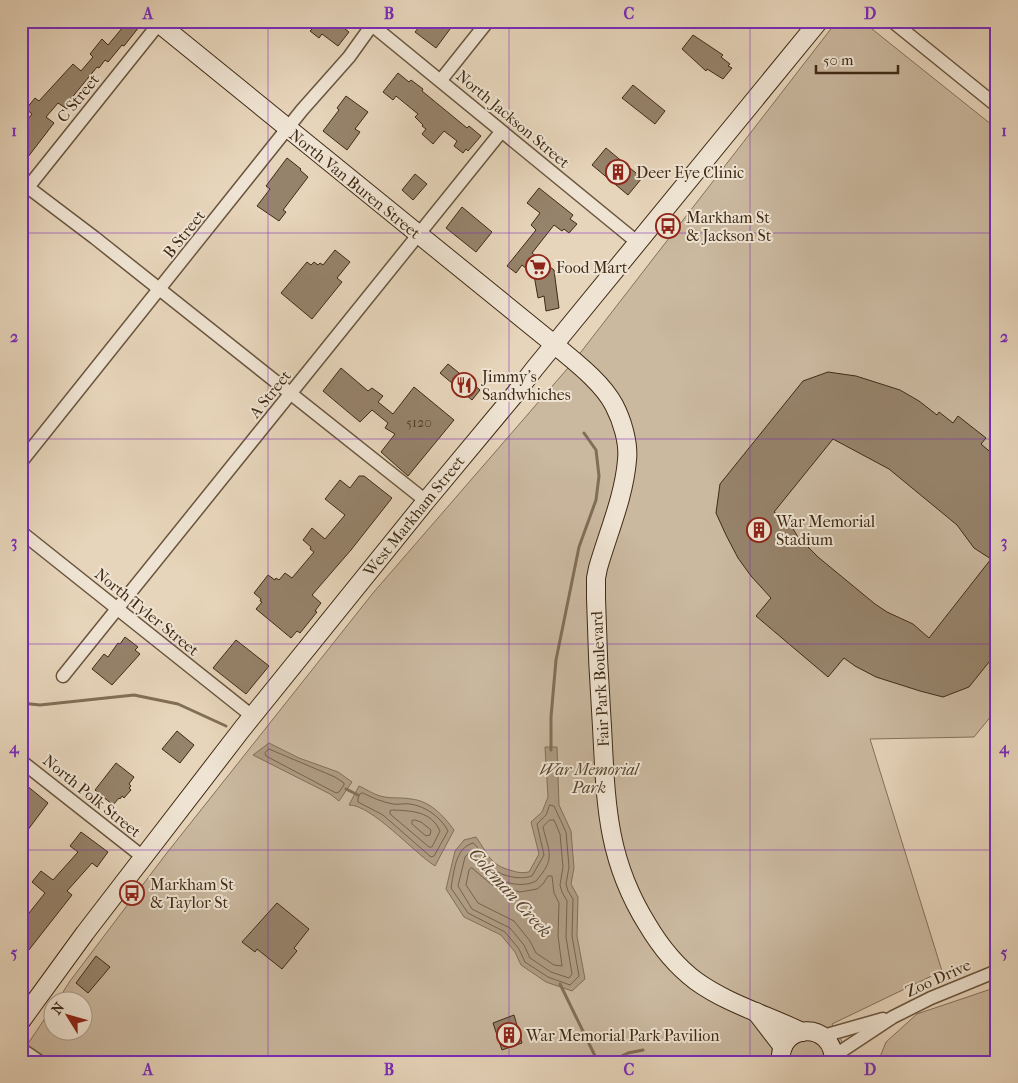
<svg xmlns="http://www.w3.org/2000/svg" width="1018" height="1083" font-family="'IM FELL French Canon',serif">
	<rect width="100%" height="100%" fill="#e7d5bb"/>
	<filter id="stains"><feTurbulence type="fractalNoise" baseFrequency=".004" numOctaves="4"/><feColorMatrix values="0 0 0 0 .2 0 0 0 0 .09 0 0 0 0 .02 0 0 0 .5 -.17"/></filter>
	<radialGradient id="worn" r=".72"><stop offset=".6" stop-color="#630" stop-opacity="0"/><stop offset="1" stop-color="#630" stop-opacity=".3"/></radialGradient>
	<!-- green -->
	<g fill="#cab89f" stroke="#84715a">
		<polygon points="837,21 862,21 997,129 997,709 974,737 870,739 942,971 832,1024 848,1052 848,1062 26,1062 21,1058 23,1051 52,1008 52,1030 82,1030 82,1000 58,1000 70,981 166,854 373,593 574,361"/>
		<polygon points="997,987 997,1062 878,1062 886,1042 917,1014"/>
	</g>
	<!-- water -->
	<g fill="#ae9b82" stroke="#826e56">
		<polygon points="269,743 299,758 338,772 352,782 339,801 330,794 253,755"/>
		<path d="M 545,747 L 557,747 L 559,805 L 571,831 L 574,868 L 571,884 L 578,897 L 577,936 L 585,979 L 572,991 L 546,982 L 521,965 L 515,952 L 501,935 L 464,917 L 446,889 L 455,851 L 464,840 L 476,837 C 489,855 489,865 513,871 C 519,873 523,873 529,872 L 539,854 L 531,822 L 542,812 L 548,797 Z"/>
		<path d="M 359,786 C 366,789 373,794 380,796 C 391,799 400,797 411,799 C 430,801 443,815 454,830 L 435,866 C 413,852 372,805 349,805 Z"/>
	</g>
	<g fill="none" stroke-linecap="round" stroke-linejoin="round">
		<!-- shore -->
		<g stroke="#76624b" stroke-width="1">
			<polygon points="269,749 335,777 344,783 344,785 339,792 336,793 266,756 265,753"/>
			<path d="M 363,793 C 373,798 382,802 393,804 C 399,805 404,803 410,804 C 425,806 441,817 448,831 L 434,856 L 431,857 L 383,815 L 358,802 L 358,798 L 360,794 Z"/>
			<path d="M 550,805 L 554,806 L 566,832 L 569,867 L 566,884 L 568,891 L 573,899 L 572,936 L 579,976 L 570,985 L 548,977 L 525,962 L 519,949 L 505,932 L 468,913 L 451,888 C 454,872 455,848 473,843 C 480,848 481,855 486,862 C 495,875 518,881 532,876 L 544,855 L 537,824 L 546,815 Z"/>
			<path d="M 393,810 C 412,811 431,811 440,831 L 432,847 L 429,847 L 390,814 L 390,811 Z"/>
			<polygon points="415,820 421,822 431,830 430,835 426,836 412,824 412,821"/>
			<path d="M 550,820 L 554,820 L 560,834 L 563,867 L 560,885 L 562,892 L 567,901 L 566,937 L 572,974 L 569,978 L 551,972 L 530,958 L 524,945 L 510,928 L 472,909 L 458,886 L 465,857 L 471,851 C 477,855 477,862 481,867 C 493,880 519,890 536,881 C 556,858 549,853 543,827 Z"/>
			<polygon points="472,868 492,885 520,892 537,889 543,884 548,876 552,876 554,893 559,903 558,936 562,966 554,965 536,953 530,941 514,921 478,903 466,885 469,870"/>
		</g>
		<!-- stream -->
		<g stroke="#826e56" stroke-width="3">
			<polyline points="21,703 40,705 134,695 178,704 226,726"/>
			<polyline points="551,750 551,717 556,660 579,547 596,500 599,476 596,450 584,433"/>
			<polyline points="346,789 358,795"/>
			<polyline points="560,984 598,1062"/>
			<polyline points="609,1062 628,1053 643,1050"/>
		</g>
	</g>
	<!-- building -->
	<g fill="#96836b" stroke="#3f2a14" fill-rule="evenodd">
		<polygon points="128,21 132,21 139,27 124,46 122,45 108,62 105,60 99,68 97,67 70,100 73,103 67,109 58,103 46,117 54,123 21,166 21,127 32,114 26,109 35,98 39,101 73,64 81,71 93,57 90,54 102,39 108,45"/>
		<polygon points="307,21 335,21 349,32 338,46 322,34 319,38 310,31 314,27"/>
		<polygon points="424,21 456,21 436,48 415,32"/>
		<polygon points="693,35 723,55 721,57 730,64 728,66 732,68 723,79 707,69 706,71 682,49"/>
		<polygon points="398,73 409,82 411,80 423,89 422,91 467,128 469,126 481,136 468,151 466,149 463,153 454,146 457,141 444,131 433,144 422,134 426,129 422,126 423,125 415,117 418,114 396,96 393,100 383,92"/>
		<polygon points="633,85 665,111 655,124 622,98"/>
		<polygon points="346,96 368,112 355,129 360,132 347,150 323,131 339,110 337,108"/>
		<polygon points="606,148 642,178 628,195 592,165"/>
		<polygon points="287,158 301,169 300,170 308,177 283,210 286,212 279,221 257,206 270,189 266,186"/>
		<polygon points="415,174 427,184 413,200 402,190"/>
		<polygon points="539,188 573,215 570,219 577,224 569,233 564,229 562,231 554,225 532,253 554,270 559,308 546,311 544,296 538,298 534,275 522,265 516,273 507,266 536,230 531,225 540,213 527,203"/>
		<polygon points="462,207 492,232 476,252 446,228"/>
		<polygon points="335,250 350,262 337,278 342,282 312,319 281,293 307,262 311,265 314,262 318,265 320,263 323,265"/>
		<polygon points="448,364 480,390 472,400 440,373"/>
		<polygon points="341,368 368,391 372,388 383,396 378,402 393,414 414,387 454,420 408,476 381,452 395,434 385,428 388,423 372,410 360,422 323,391"/>
		<path d="M 828,372 L 856,376 L 900,390 L 919,401 L 937,415 L 939,412 L 953,423 L 958,416 L 986,438 L 981,444 L 995,456 L 993,459 L 997,462 L 997,652 L 969,687 L 943,697 L 920,691 L 876,677 L 855,666 L 844,658 L 828,677 L 756,616 L 771,598 L 751,576 L 738,558 L 726,535 L 716,513 L 720,484 L 803,381 ZM 833,439 L 889,469 L 957,525 L 974,548 L 991,559 L 929,638 L 913,624 L 887,612 L 875,604 L 818,557 L 798,537 L 790,524 L 774,512 Z"/>
		<polygon points="359,476 364,476 392,498 351,550 312,595 321,603 315,611 317,612 300,633 297,631 291,638 256,609 262,602 260,601 261,599 254,593 268,575 275,580 276,578 279,580 285,573 292,578 314,552 310,549 311,547 303,540 312,528 325,539 345,515 325,499 340,480 350,488"/>
		<polygon points="125,637 138,647 135,650 140,654 112,685 92,669 104,654 108,657 118,643 120,644"/>
		<polygon points="236,640 269,666 246,694 213,668"/>
		<polygon points="177,731 194,745 180,763 162,749"/>
		<polygon points="116,763 134,777 129,784 131,786 129,788 131,790 124,798 122,796 120,799 119,798 113,805 95,790"/>
		<polygon points="21,781 48,803 21,839"/>
		<polygon points="81,832 108,852 97,867 92,863 67,891 72,895 21,960 21,923 45,893 32,882 41,871 53,880 78,852 70,846"/>
		<polygon points="277,903 309,929 294,948 297,951 282,969 257,949 255,952 242,942"/>
		<polygon points="96,956 110,967 88,993 76,983"/>
		<polygon points="514,1015 522,1043 502,1050 493,1023"/>
	</g>
	<g fill="none" stroke-linecap="round" stroke-linejoin="round">
		<defs>
			<g id="street">
				<polyline points="367,21 637,242"/>
				<polyline points="892,21 997,106"/>
				<polyline points="441,80 488,21"/>
				<polyline points="21,182 95,238 426,501"/>
				<polyline points="21,196 161,21"/>
				<polyline points="21,462 302,110 349,57 372,25"/>
				<polyline points="21,532 252,716"/>
				<polyline points="63,676 501,132"/>
				<polyline points="21,761 143,857"/>
				<polyline points="823,1036 883,1019"/>
				<polyline points="21,1049 40,1062"/>
				<polyline points="834,1056 893,1017 931,998 997,971"/>
			</g>
			<g id="secondary">
				<path d="M 156,21 L 555,345 C 574,361 602,382 614,405 C 622,420 629,443 627,460 C 624,497 608,533 598,568 L 596,578 L 596,598 C 597,641 599,684 602,727 C 606,802 606,858 647,924 C 660,946 676,966 696,981 C 728,1004 767,1015 802,1032"/>
				<polyline points="756,1012 783,1047"/>
				<polyline points="21,1021 85,933 242,729 426,501 515,394 535,368 819,21"/>
				<path d="M 781,1062 C 777,1023 834,1019 834,1062"/>
			</g>
		</defs>
		<!-- street casing -->
		<use href="#street" stroke="#69553e" stroke-width="15"/>
		<!-- secondary casing -->
		<use href="#secondary" stroke="#3f2a14" stroke-width="20"/>
		<!-- street -->
		<use href="#street" stroke="#efe4d3" stroke-width="12"/>
		<!-- secondary -->
		<use href="#secondary" stroke="#efe4d3" stroke-width="18"/>
	</g>
	<!-- grid -->
	<path fill="none" stroke="#7b2cbf" stroke-width="1" stroke-opacity="0.55" d="M 268,21 L 268,1062M 509,21 L 509,1062M 750,21 L 750,1062M 21,233 L 997,233M 21,439 L 997,439M 21,644 L 997,644M 21,850 L 997,850"/>
	<!-- icons -->
	<defs>
		<symbol id="building-ring" viewBox="-11 -11 22 22"><circle r="9.5" fill="#efe4d3" stroke="#8f2418" stroke-width="1.5"/><path d="M-4-6H4V6H1V3H-1V6H-4ZM-2.5-4.3h1.7v1.8h-1.7ZM.8-4.3h1.7v1.8H.8ZM-2.5-1h1.7V.8h-1.7ZM.8-1h1.7V.8H.8Z" fill="#8f2418"/></symbol>
		<symbol id="bus-ring" viewBox="-11 -11 22 22"><circle r="9.5" fill="#efe4d3" stroke="#8f2418" stroke-width="1.5"/><path d="M-5-6H5V4H4V6H2V4H-2V6H-4V4H-5ZM-3.5-4V0h7V-4ZM-3.5 1.2v1.5H-2V1.2ZM2 1.2v1.5H3.5V1.2Z" fill="#8f2418"/></symbol>
		<symbol id="supermarket-ring" viewBox="-11 -11 22 22"><circle r="9.5" fill="#efe4d3" stroke="#8f2418" stroke-width="1.5"/><path d="M-6-5.5h2.5l.6 2H6L4.5 2H-2.5L-4.4-4H-6ZM-1.5 3.2a1.3 1.3 0 1 0 .1 0ZM3 3.2a1.3 1.3 0 1 0 .1 0Z" fill="#8f2418"/></symbol>
		<symbol id="restaurant-ring" viewBox="-11 -11 22 22"><circle r="9.5" fill="#efe4d3" stroke="#8f2418" stroke-width="1.5"/><path d="M-5-6h1v4h1v-4h1v4h1v-4h1v5L-1.5 .5V6h-2V.5L-5-1ZM5-6V6H3V1.5H1.5Q1.5-4 5-6Z" fill="#8f2418"/></symbol>
	</defs>
	<g fill-rule="evenodd">
		<use href="#building-ring" x="604" y="158" width="28" height="28"/>
		<use href="#bus-ring" x="654" y="212" width="28" height="28"/>
		<use href="#supermarket-ring" x="524" y="253" width="28" height="28"/>
		<use href="#restaurant-ring" x="450" y="371" width="28" height="28"/>
		<use href="#building-ring" x="745" y="516" width="28" height="28"/>
		<use href="#bus-ring" x="118" y="879" width="28" height="28"/>
		<use href="#building-ring" x="495" y="1021" width="28" height="28"/>
	</g>
	<g text-anchor="middle" dominant-baseline="central" stroke-width="4" stroke-linejoin="round" paint-order="stroke">
		<!-- number labels -->
		<g font-size="14" fill="#55402a">
			<text x="419" y="422">5120</text>
		</g>
		<!-- street labels -->
		<g font-size="16" fill="#3f2a14" stroke="#efe4d3">
			<text transform="translate(78 98) rotate(-51)">C Street</text>
			<text transform="translate(513 119) rotate(40)">North Jackson Street</text>
			<text transform="translate(355 184) rotate(39)">North Van Buren Street</text>
			<text transform="translate(184 234) rotate(-51)">B Street</text>
			<text transform="translate(270 394) rotate(-51)">A Street</text>
			<text transform="translate(414 516) rotate(-51)">West Markham Street</text>
			<text transform="translate(147 612) rotate(39)">North Tyler Street</text>
			<text transform="translate(600 679) rotate(-93)">Fair Park Boulevard</text>
			<text transform="translate(92 796) rotate(39)">North Polk Street</text>
			<text transform="translate(938 978) rotate(-24)">Zoo Drive</text>
		</g>
		<!-- poi labels -->
		<g font-size="16" fill="#3f2a14" stroke="#efe4d3" text-anchor="start">
			<text x="636" y="172">Deer Eye Clinic</text>
			<text x="686" y="217">Markham St<tspan x="686" dy="18">&amp; Jackson St</tspan></text>
			<text x="556" y="267">Food Mart</text>
			<text x="482" y="376">Jimmy's<tspan x="482" dy="18">Sandwhiches</tspan></text>
			<text x="776" y="521">War Memorial<tspan x="776" dy="18">Stadium</tspan></text>
			<text x="150" y="884">Markham St<tspan x="150" dy="18">&amp; Taylor St</tspan></text>
			<text x="526" y="1035">War Memorial Park Pavilion</text>
		</g>
		<!-- park labels -->
		<g font-size="16" font-style="italic" fill="#5b4630" stroke="#efe4d3">
			<text x="589" y="769">War Memorial<tspan x="589" dy="18">Park</tspan></text>
		</g>
		<!-- water labels -->
		<g font-size="18" font-style="italic" fill="#5b4630" stroke="#efe4d3">
			<text transform="translate(510 893) rotate(48)">Coleman Creek</text>
		</g>
	</g>
	<!-- margin -->
	<rect width="1018" height="1083" fill="none" stroke="#e7d5bb" stroke-width="55"/>
	<!-- north arrow -->
	<g transform="translate(68 1016) rotate(307)"><circle r="24" fill="#efe4d3" stroke="#a99a87"/>
	<path d="M0-4L9 19L0 12L-9 19Z" fill="#8f2418"/>
	<text y="-8" font-size="14" font-weight="bold" text-anchor="middle" fill="#3f2a14">N</text>
	</g>
	<!-- scale -->
	<path d="M816 65v8h82v-8" fill="none" stroke="#3f2a14" stroke-width="2.5"/>
	<text x="823" y="65" font-size="15" fill="#3f2a14" stroke="#efe4d3" stroke-width="4" paint-order="stroke">50 m</text>
	<rect x="28" y="28" width="962" height="1028" fill="none" stroke="#7b2cbf" stroke-width="2"/>
	<g font-size="16" text-anchor="middle" font-weight="bold" fill="#7b2cbf">
		<text x="148" y="19">A</text>
		<text x="389" y="19">B</text>
		<text x="629" y="19">C</text>
		<text x="870" y="19">D</text>
		<text x="14" y="136">1</text>
		<text x="1004" y="136">1</text>
		<text x="14" y="342">2</text>
		<text x="1004" y="342">2</text>
		<text x="14" y="547">3</text>
		<text x="1004" y="547">3</text>
		<text x="14" y="753">4</text>
		<text x="1004" y="753">4</text>
		<text x="14" y="958">5</text>
		<text x="1004" y="958">5</text>
		<text x="148" y="1075">A</text>
		<text x="389" y="1075">B</text>
		<text x="629" y="1075">C</text>
		<text x="870" y="1075">D</text>
	</g>
	<rect width="100%" height="100%" filter="url(#stains)"/>
	<rect width="100%" height="100%" fill="url(#worn)"/>
</svg>
